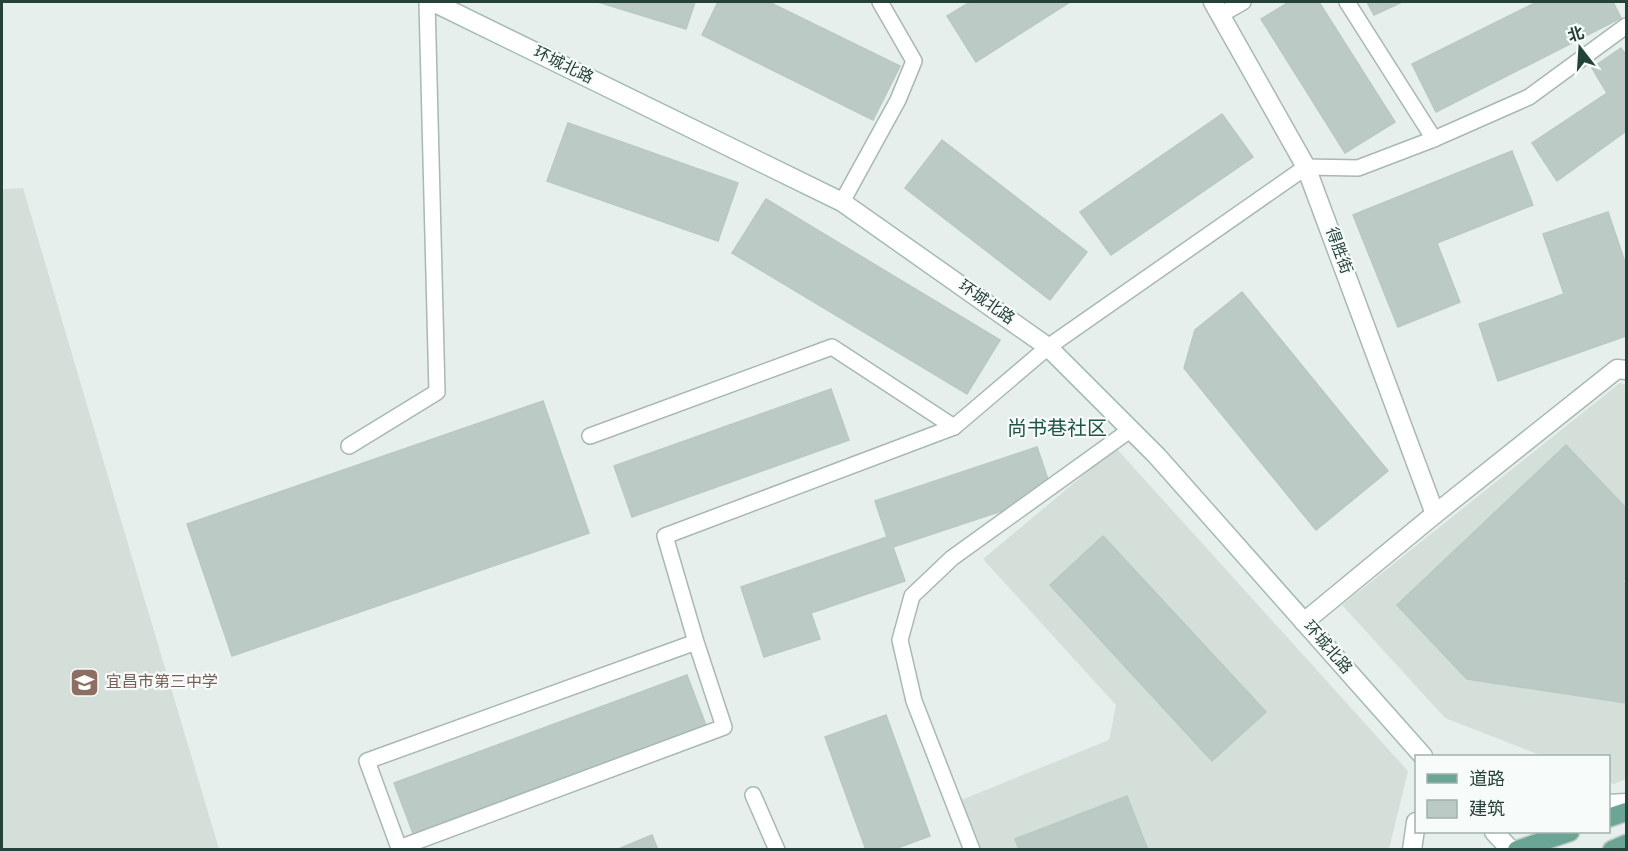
<svg xmlns="http://www.w3.org/2000/svg" width="1628" height="851" font-family="Overpass,'Noto Sans SC',sans-serif">
	<rect width="100%" height="100%" fill="#e6efeb"/>
	<!-- built -->
	<g fill="#d4dfda">
		<polygon points="23,188 120,517 219,849 2,849 2,189"/>
		<polygon points="1620,383 1626,385 1626,779 1614,784 1609,782 1608,756 1543,756 1445,718 1342,605"/>
		<polygon points="1116,448 1408,771 1389,849 981,849 961,800 1109,740 1116,705 983,559"/>
	</g>
	<!-- building -->
	<g fill="#bbcac4" stroke="#b8c9c2" stroke-width="1.5">
		<polygon points="598,2 695,2 686,29"/>
		<polygon points="718,2 769,2 900,66 873,120 702,35"/>
		<polygon points="970,2 1070,2 976,62 947,16"/>
		<polygon points="1289,2 1319,2 1395,122 1345,153 1261,19"/>
		<polygon points="1367,2 1402,2 1374,15"/>
		<polygon points="1537,2 1613,2 1621,18 1436,112 1412,64"/>
		<polygon points="1621,48 1626,55 1626,131 1557,181 1532,143 1607,93 1592,68"/>
		<polygon points="1222,114 1253,157 1111,255 1080,212"/>
		<polygon points="568,123 738,183 718,241 547,181"/>
		<polygon points="942,140 1087,252 1050,300 905,188"/>
		<polygon points="1512,151 1533,205 1437,243 1460,302 1398,327 1353,215"/>
		<polygon points="766,199 1000,340 967,394 732,253"/>
		<polygon points="1608,212 1626,265 1626,336 1498,381 1479,324 1564,294 1543,234"/>
		<polygon points="1242,292 1388,471 1316,530 1184,368 1195,330"/>
		<polygon points="831,389 849,440 632,517 614,466"/>
		<polygon points="543,401 589,533 232,656 187,524"/>
		<polygon points="1566,445 1626,508 1626,577 1623,581 1626,585 1626,703 1467,679 1397,605"/>
		<polygon points="1037,447 1053,494 893,547 905,581 811,613 820,639 764,657 741,587 887,537 875,501"/>
		<polygon points="1103,536 1266,712 1212,761 1050,585"/>
		<polygon points="687,675 707,728 414,836 394,783"/>
		<polygon points="886,715 930,836 892,850 866,850 825,737"/>
		<polygon points="1127,796 1148,850 1019,850 1015,839"/>
		<polygon points="652,835 658,850 616,850"/>
	</g>
	<g fill="none" stroke-linecap="round" stroke-linejoin="round">
		<defs>
			<g id="lane">
				<polyline points="1347,2 1434,139"/>
				<polyline points="1222,14 1243,2"/>
				<polyline points="842,202 898,100 914,61 880,2"/>
				<polyline points="590,436 832,347 954,427"/>
				<polyline points="349,446 437,392 427,2"/>
				<polyline points="696,642 724,727 399,848 367,761 696,642 665,536 954,427 1048,347 1306,167 1358,168 1434,139 1529,97 1626,26"/>
				<polyline points="753,795 777,850"/>
				<polyline points="972,850 914,701 900,640 912,596 952,558 1130,430"/>
			</g>
			<g id="street">
				<polyline points="1213,2 1306,167 1435,514"/>
				<polyline points="1304,622 1435,514 1617,369 1626,370"/>
			</g>
			<g id="secondary">
				<polyline points="433,2 842,202 1048,347 1157,456 1423,756"/>
				<polyline points="1608,804 1626,803"/>
				<polyline points="1494,832 1511,850"/>
				<polyline points="1412,850 1416,822"/>
			</g>
			<g id="primary">
				<polyline points="1608,818 1626,812"/>
				<polyline points="1517,850 1570,832"/>
				<polyline points="1612,850 1626,844"/>
			</g>
		</defs>
		<!-- lane casing -->
		<use href="#lane" stroke="#a8b8b2" stroke-width="18"/>
		<!-- street casing -->
		<use href="#street" stroke="#a8b8b2" stroke-width="21"/>
		<!-- secondary casing -->
		<use href="#secondary" stroke="#a4bbb3" stroke-width="21"/>
		<!-- primary casing -->
		<use href="#primary" stroke="#c2cac8" stroke-width="21"/>
		<!-- lane -->
		<use href="#lane" stroke="#fff" stroke-width="15"/>
		<!-- street -->
		<use href="#street" stroke="#fff" stroke-width="18"/>
		<!-- secondary -->
		<use href="#secondary" stroke="#fff" stroke-width="18"/>
		<!-- primary -->
		<use href="#primary" stroke="#6aa596" stroke-width="18"/>
	</g>
	<!-- icons -->
	<defs>
		<symbol id="school-square" viewBox="-11 -11 22 22"><rect x="-9" y="-9" width="18" height="18" rx="4" fill="#8d6e63" stroke="#f7fbf9"/><path d="M0-5L7-2L0 1L-7-2ZM-4 1L0 2.5L4 1V4Q0 6-4 4Z" fill="#fff"/></symbol>
	</defs>
	<g fill-rule="evenodd">
		<use href="#school-square" x="68" y="666" width="33" height="33"/>
	</g>
	<g text-anchor="middle" dominant-baseline="central" stroke-width="4.5" stroke-linejoin="round" paint-order="stroke">
		<!-- street labels -->
		<g font-size="16" fill="#24423a" stroke="#f7fbf9">
			<text transform="translate(563 66) rotate(26)">环城北路</text>
			<text transform="translate(1338 251) rotate(70)">得胜街</text>
			<text transform="translate(986 303) rotate(35)">环城北路</text>
			<text transform="translate(1327 648) rotate(49)">环城北路</text>
		</g>
		<!-- education labels -->
		<g font-size="16" fill="#785e54" stroke="#f7fbf9" text-anchor="start">
			<text x="106" y="683">宜昌市第三中学</text>
		</g>
		<!-- quarter labels -->
		<g font-size="20" fill="#1f5548" stroke="#f7fbf9">
			<text x="1057" y="430">尚书巷社区</text>
		</g>
	</g>
	<!-- border -->
	<rect width="1628" height="851" fill="none" stroke="#24423a" stroke-width="6"/>
	<!-- legend -->
	<rect x="1415" y="755" width="195" height="78" fill="#f7fbf9" stroke="#a3b1ad" stroke-width="1.5"/>
	<rect x="1427" y="774" width="30" height="9" fill="#6aa596" stroke="#a3b1ad" stroke-width="1.5"/>
	<text x="1469" y="785" font-size="18" fill="#24423a">道路</text>
	<rect x="1427" y="800" width="30" height="18" fill="#bbcac4" stroke="#a3b1ad" stroke-width="1.5"/>
	<text x="1469" y="815" font-size="18" fill="#24423a">建筑</text>
	<!-- north arrow -->
	<g transform="translate(1580 48) rotate(343)" stroke="#f7fbf9" stroke-width="4.5" paint-order="stroke">
	<path d="M0-4.5L10 22L0 15L-10 22Z" fill="#24423a"/>
	<text y="-9" font-size="16" font-weight="bold" text-anchor="middle" fill="#24423a">北</text>
	</g>
</svg>
